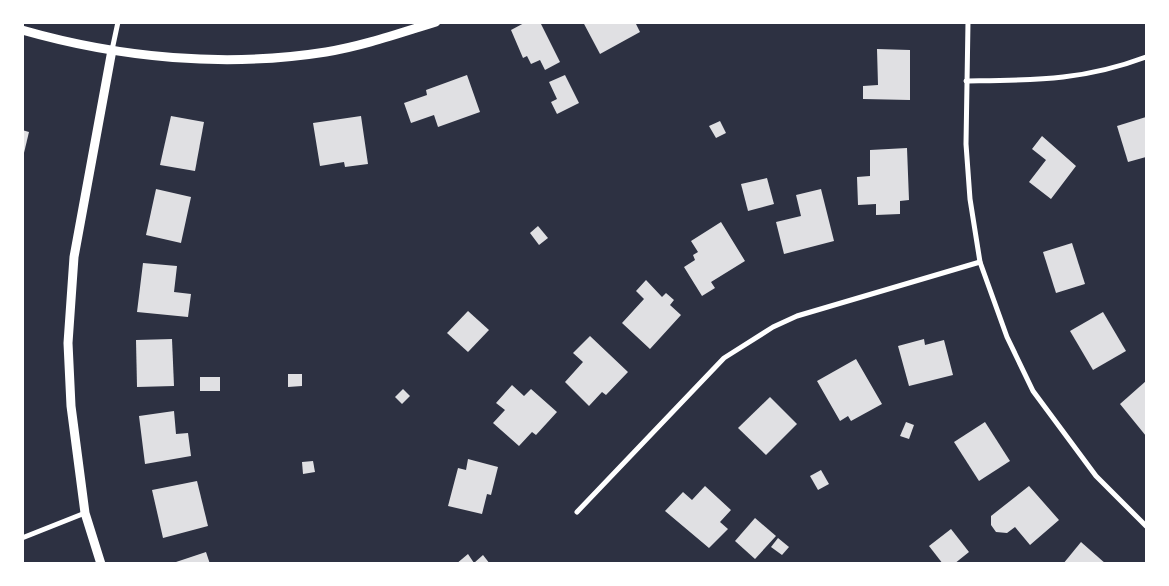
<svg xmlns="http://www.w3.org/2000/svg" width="1169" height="586" font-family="Overpass,sans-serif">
	<rect width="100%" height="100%" fill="#2d3142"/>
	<!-- building -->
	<g fill="#e0e0e3">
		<polygon points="526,22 540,22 560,62 545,70 540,60 531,64 527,56 523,58 511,30"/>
		<polygon points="583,22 635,22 640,32 600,54"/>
		<polygon points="877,49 910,50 910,100 863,99 863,86 878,85"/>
		<polygon points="467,75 480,112 438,127 434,115 411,123 404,103 427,95 426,90"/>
		<polygon points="565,75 579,103 557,114 551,102 557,99 549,82"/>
		<polygon points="171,116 204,122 195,171 160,165"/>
		<polygon points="361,116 368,164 345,167 344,162 320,166 313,123"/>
		<polygon points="1146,117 1146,157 1128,162 1117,126"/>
		<polygon points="720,121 726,133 716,138 709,126"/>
		<polygon points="22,130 29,132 23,157 22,157"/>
		<polygon points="1042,136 1076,166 1051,199 1029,182 1046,160 1032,149"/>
		<polygon points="907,148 909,200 900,201 900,214 876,215 876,204 858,205 857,177 870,176 870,150"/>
		<polygon points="767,178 774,204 748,211 741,184"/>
		<polygon points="156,189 191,197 181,243 146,235"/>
		<polygon points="821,189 834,241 784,254 776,222 801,216 796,195"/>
		<polygon points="721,222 745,261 711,282 715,288 702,296 684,267 695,260 693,255 698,252 691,241"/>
		<polygon points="538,226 548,238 539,245 530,233"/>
		<polygon points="1072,243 1085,284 1056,293 1043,252"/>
		<polygon points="143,263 177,266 174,292 191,294 188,317 137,312"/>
		<polygon points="646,280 662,297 666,293 674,300 670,305 681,315 650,349 622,323 644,299 636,291"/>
		<polygon points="468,311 489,330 468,352 447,333"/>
		<polygon points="1103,312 1126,351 1093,370 1070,331"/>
		<polygon points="590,336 628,372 606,395 602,392 589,406 565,382 583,362 573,353"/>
		<polygon points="172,339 174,386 137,387 136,340"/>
		<polygon points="924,339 925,345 944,340 953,375 909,386 898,346"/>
		<polygon points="856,359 882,404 851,421 848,416 840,421 817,381"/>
		<polygon points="288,374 302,374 302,386 288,387"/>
		<rect x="200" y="377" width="20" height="14"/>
		<polygon points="1146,381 1146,436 1120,404"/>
		<polygon points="512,385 524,396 531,389 557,412 536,435 532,432 519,446 493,423 505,410 496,403"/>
		<polygon points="403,389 410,396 402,404 395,397"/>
		<polygon points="770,397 797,424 766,455 738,428"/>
		<polygon points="174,411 176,434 188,433 191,456 145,464 139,416"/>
		<polygon points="906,422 914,425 909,439 900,436"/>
		<polygon points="985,422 1010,461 979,481 954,442"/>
		<polygon points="468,459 498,467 491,495 487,494 482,514 448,506 458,468 466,470"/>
		<polygon points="313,461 315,472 303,474 302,462"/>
		<polygon points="821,470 829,484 818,490 810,476"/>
		<polygon points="197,481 208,526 163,538 152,490"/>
		<polygon points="705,486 731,510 720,522 728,529 709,548 665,511 683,492 692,500"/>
		<polygon points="1029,486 1059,520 1030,545 1015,527 1007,533 996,532 991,525 991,516"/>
		<polygon points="755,518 776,536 755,559 735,541"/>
		<polygon points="951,529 969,552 954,564 943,564 929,546"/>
		<polygon points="778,538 789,547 782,555 771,547"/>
		<polygon points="1081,542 1106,564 1063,564"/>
		<polygon points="206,552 210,564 173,564 173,563"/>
		<polygon points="468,554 474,563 483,555 490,564 456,564"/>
	</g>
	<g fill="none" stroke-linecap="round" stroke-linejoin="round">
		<!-- minor -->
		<g stroke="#fff" stroke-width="5">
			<polyline points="968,22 966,144 970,199 980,262 1007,337 1033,391 1096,476 1146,526"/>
			<polyline points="112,50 118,22"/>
			<path d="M 966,81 C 1034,80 1082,81 1146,57"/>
			<polyline points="577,512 724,358 773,327 797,316 980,262"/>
			<polyline points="22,538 85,513"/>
		</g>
		<!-- tertiary -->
		<g stroke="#fff" stroke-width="9">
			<path d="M 22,30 C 120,58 225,68 326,52 C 363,46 400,33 436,22"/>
			<polyline points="101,564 85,513 71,406 68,343 74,257 112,50"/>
		</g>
	</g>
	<!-- border -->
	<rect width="1169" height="586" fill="none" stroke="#ffffff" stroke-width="48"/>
</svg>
